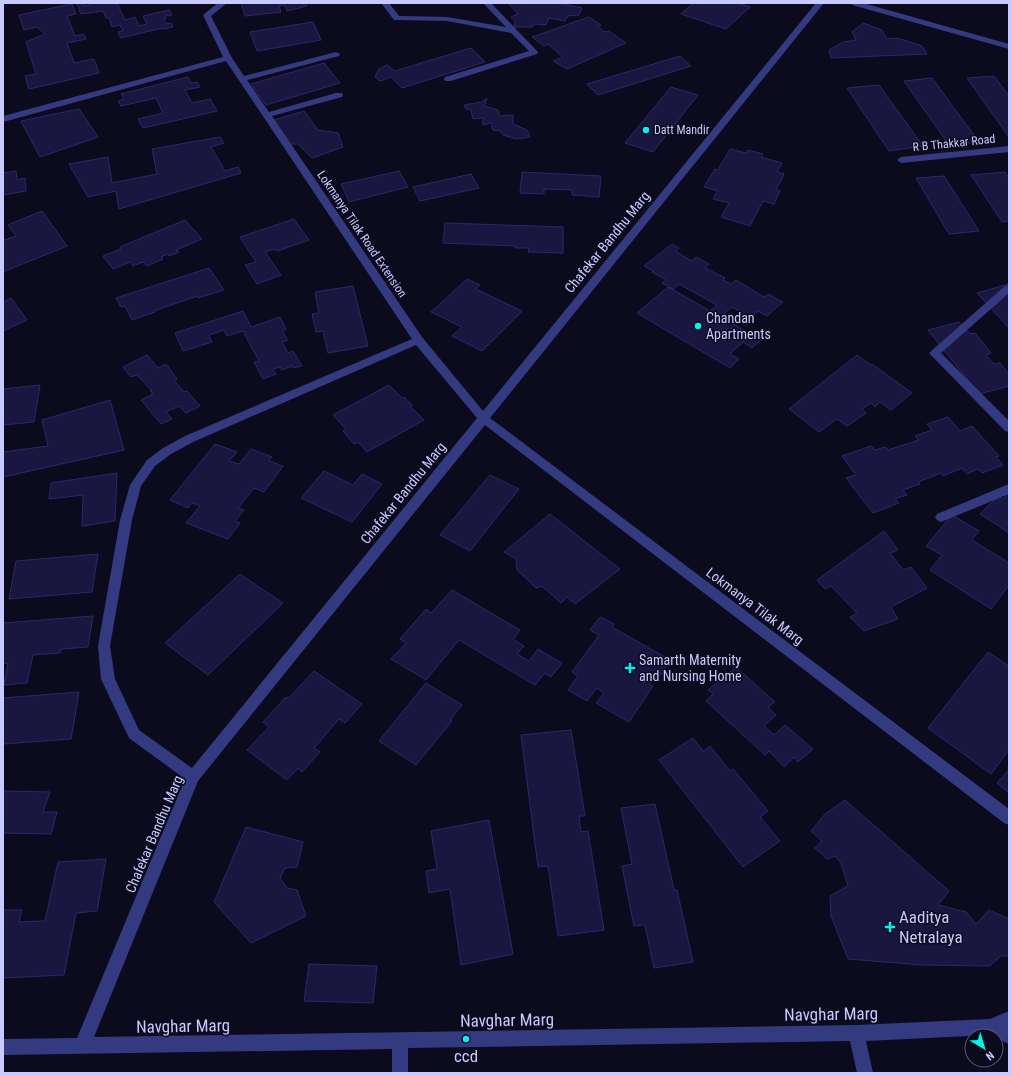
<svg xmlns="http://www.w3.org/2000/svg" width="1012" height="1076" font-family="'Roboto Condensed',sans-serif">
	<rect width="100%" height="100%" fill="#0c0b1e"/>
	<!-- building -->
	<g fill="#191640" stroke="#2c276d">
		<polygon points="83,3 84,6 91,5 90,3 117,3 125,20 135,17 139,26 147,24 143,16 169,10 172,15 165,16 166,19 164,19 166,24 171,23 173,27 163,29 162,28 121,38 118,32 123,31 120,25 112,27 109,18 106,18 103,11 81,14 77,4"/>
		<polygon points="241,3 306,3 307,6 287,11 285,5 279,6 281,12 245,16"/>
		<polygon points="508,3 558,3 582,8 579,15 568,16 565,21 549,18 546,25 535,24 532,27 514,27 515,21 511,17 518,14"/>
		<polygon points="693,3 739,3 750,7 726,29 681,14"/>
		<polygon points="72,4 76,14 67,16 75,36 84,34 86,39 67,43 74,63 94,59 99,73 29,89 25,76 36,74 26,42 45,34 37,27 24,30 19,15"/>
		<polygon points="589,17 601,25 597,26 605,32 609,31 626,43 567,69 553,61 563,57 548,44 544,46 532,37"/>
		<polygon points="313,22 321,40 257,51 250,32"/>
		<polygon points="863,23 882,30 886,38 901,39 922,46 927,54 831,58 829,50 843,42 856,40 852,32"/>
		<polygon points="471,48 485,62 402,88 391,77 380,81 375,77 379,69 387,65 395,71"/>
		<polygon points="680,56 691,66 598,95 587,84"/>
		<polygon points="324,63 340,83 266,105 251,84"/>
		<polygon points="994,76 1009,96 1009,137 967,78"/>
		<polygon points="188,77 191,83 197,82 200,87 185,90 192,103 210,99 217,111 143,128 138,119 163,113 156,98 121,106 118,101 124,99 121,94"/>
		<polygon points="932,78 979,142 949,145 904,81"/>
		<polygon points="879,85 923,146 889,151 847,88"/>
		<polygon points="671,87 698,95 653,152 625,143"/>
		<polygon points="487,98 484,106 498,110 500,116 513,115 513,124 527,130 530,137 516,139 503,135 501,131 493,130 491,123 483,125 483,118 473,119 471,110 466,109 464,105 482,102"/>
		<polygon points="79,109 98,137 40,157 21,121"/>
		<polygon points="304,111 318,130 338,133 343,147 312,158 298,144 287,144 274,120"/>
		<polygon points="220,137 224,143 211,147 225,171 238,167 241,173 119,209 116,191 88,197 69,164 108,157 112,183 157,174 152,149"/>
		<polygon points="730,149 746,153 748,150 763,154 761,157 782,163 777,172 784,174 776,190 780,191 774,204 763,201 750,226 721,217 729,203 713,199 718,191 704,187 715,169 718,170"/>
		<polygon points="16,171 17,180 25,178 26,191 3,195 3,173"/>
		<polygon points="399,171 408,187 349,202 341,184"/>
		<polygon points="522,172 601,176 599,197 572,195 572,190 544,189 544,194 520,193"/>
		<polygon points="1005,172 1009,178 1009,221 1002,222 971,175"/>
		<polygon points="471,174 479,188 420,201 413,187"/>
		<polygon points="944,176 979,231 949,234 916,178"/>
		<polygon points="42,211 67,246 3,272 3,237 5,240 16,236 8,225"/>
		<polygon points="294,219 309,240 277,251 274,249 265,252 281,275 257,284 245,265 256,262 240,237"/>
		<polygon points="185,220 202,239 176,250 179,252 169,256 168,254 161,257 163,259 147,266 143,262 133,266 130,262 113,269 103,256 121,249 120,247"/>
		<polygon points="445,223 563,227 563,253 528,252 529,248 515,248 515,246 443,243"/>
		<polygon points="672,244 679,248 675,251 692,261 696,257 709,264 705,268 725,278 723,280 731,284 736,280 764,297 768,294 783,302 767,316 758,311 746,322 736,316 741,312 732,307 721,316 711,310 717,305 679,284 673,289 662,283 666,280 652,272 654,271 644,266"/>
		<polygon points="209,268 224,290 198,298 197,296 154,311 155,312 132,320 125,306 121,307 116,298"/>
		<polygon points="467,279 480,285 476,289 522,311 482,351 452,336 462,327 431,312"/>
		<polygon points="1009,284 1009,328 977,293"/>
		<polygon points="353,286 368,346 328,353 323,331 316,332 312,314 319,313 315,292"/>
		<polygon points="668,287 761,340 752,348 743,342 730,354 739,359 730,368 637,313"/>
		<polygon points="11,298 27,320 3,331 3,302"/>
		<polygon points="243,311 251,327 280,317 286,329 282,331 288,340 282,342 288,353 293,351 302,366 293,368 292,366 282,370 280,367 273,369 276,374 263,379 254,362 259,361 243,331 227,336 224,330 209,335 212,342 183,351 175,333"/>
		<polygon points="959,322 970,334 975,333 991,353 986,355 994,364 1000,363 1009,374 1009,386 979,394 928,330"/>
		<polygon points="147,355 158,368 166,364 177,379 174,380 184,392 187,391 200,406 186,413 179,406 166,412 172,419 161,424 141,400 153,394 150,391 152,391 137,375 131,377 123,367"/>
		<polygon points="857,355 871,365 872,364 912,393 891,410 880,402 875,407 871,403 862,409 866,413 847,426 837,419 819,432 789,409"/>
		<polygon points="40,385 34,422 3,425 3,389"/>
		<polygon points="389,385 402,398 404,397 412,405 410,406 424,420 367,452 358,442 354,444 343,431 346,429 333,415"/>
		<polygon points="110,400 124,450 3,477 3,452 48,446 42,420"/>
		<polygon points="948,417 960,431 972,426 999,456 996,457 1003,465 982,473 978,469 967,474 962,468 943,476 941,473 918,482 920,484 903,490 907,495 895,499 899,503 873,513 846,478 856,475 842,456 871,446 875,450 885,447 888,450 919,440 915,436 932,430 927,424"/>
		<polygon points="215,444 237,452 229,461 239,464 251,449 272,457 269,461 283,466 264,492 254,488 238,508 244,510 235,521 240,523 228,539 186,523 200,506 192,503 188,508 170,500"/>
		<polygon points="324,471 353,485 362,474 382,484 352,522 301,498"/>
		<polygon points="117,473 115,521 82,526 83,495 49,499 51,483"/>
		<polygon points="490,475 519,489 470,551 440,535"/>
		<polygon points="1009,492 1009,533 980,514 998,496 1003,499"/>
		<polygon points="550,514 620,569 575,604 567,597 561,603 542,586 536,588 517,570 516,559 504,552"/>
		<polygon points="952,515 979,531 972,540 1009,563 1009,585 991,609 930,570 942,555 926,546"/>
		<polygon points="884,531 898,550 890,553 903,570 911,567 927,588 891,607 898,619 864,631 850,617 857,613 831,586 825,589 817,580"/>
		<polygon points="98,554 92,592 9,599 16,561"/>
		<polygon points="240,574 283,603 208,675 165,643"/>
		<polygon points="452,590 520,630 513,639 524,646 517,654 529,661 538,649 562,663 551,677 545,673 535,685 459,640 426,680 391,659 406,643 400,639 426,609 431,613"/>
		<polygon points="93,616 88,647 61,649 60,653 33,655 27,683 4,685 8,663 3,664 3,623"/>
		<polygon points="600,617 614,624 612,627 670,660 659,677 655,675 649,684 653,686 629,722 596,703 604,693 597,688 587,701 568,690 578,676 572,672 599,635 590,630"/>
		<polygon points="988,652 1009,666 1009,750 991,774 928,728"/>
		<polygon points="736,667 775,702 768,707 776,715 764,726 774,735 785,725 813,749 798,762 794,757 784,767 769,751 765,755 706,701 713,694 708,690"/>
		<polygon points="314,671 362,704 345,723 339,719 314,748 320,752 302,772 298,768 287,780 247,750 269,727 263,722 286,697 289,698"/>
		<polygon points="426,683 462,705 450,720 452,721 416,765 379,741"/>
		<polygon points="79,692 71,739 3,744 3,698"/>
		<polygon points="571,730 585,816 579,816 581,832 588,831 604,930 558,936 548,866 538,867 521,735"/>
		<polygon points="693,738 703,751 710,746 730,771 733,769 768,811 760,817 780,841 743,867 659,760"/>
		<polygon points="1009,770 1009,793 997,783"/>
		<polygon points="3,791 50,792 43,812 57,812 51,834 3,833"/>
		<polygon points="845,800 949,891 938,905 966,912 976,924 989,910 1009,919 1009,956 1001,956 990,966 922,965 848,959 831,916 830,896 848,886 841,863 835,856 827,859 815,848 822,841 811,831 825,814"/>
		<polygon points="655,804 674,890 677,890 693,962 654,968 645,925 634,926 622,866 632,864 621,808"/>
		<polygon points="489,820 513,954 461,965 450,889 429,893 426,871 437,869 431,831"/>
		<polygon points="246,827 303,842 297,867 285,868 280,878 287,888 297,890 306,916 251,943 214,902"/>
		<polygon points="106,859 97,911 76,913 64,975 3,978 3,910 22,910 19,922 45,921 58,862"/>
		<polygon points="309,964 377,966 373,1003 304,1001"/>
	</g>
	<g fill="none" stroke-linecap="round" stroke-linejoin="round">
		<!-- minor -->
		<g fill="#333a80" fill-rule="evenodd">
			<path d="M 218,3 L 227,3 L 211,16 L 232,58 L 244,76 L 336,52 L 340,54 L 339,56 L 247,80 L 269,112 L 336,93 L 342,93 L 343,95 L 342,97 L 272,116 L 422,337 L 483,411 L 816,3 L 824,3 L 490,418 L 1009,809 L 1009,825 L 1004,823 L 485,425 L 198,781 L 94,1037 L 856,1025 L 990,1019 L 1009,1011 L 1009,1044 L 996,1038 L 996,1036 L 989,1035 L 866,1041 L 873,1073 L 857,1073 L 850,1041 L 408,1048 L 408,1073 L 392,1073 L 392,1049 L 3,1055 L 3,1039 L 77,1038 L 185,779 L 129,738 L 101,679 L 98,646 L 120,520 L 130,485 L 147,460 L 163,448 L 185,436 L 412,339 L 226,61 L 3,122 L 3,116 L 223,57 L 203,15 ZM 416,345 L 477,418 L 192,768 L 139,730 L 115,679 L 110,646 L 132,520 L 141,486 L 155,466 L 171,454 L 193,442 Z"/>
			<polygon points="381,3 389,3 399,16 447,17 506,27 483,3 491,3 538,52 537,54 451,81 445,81 444,79 445,77 529,51 511,33 447,21 397,20 394,20"/>
			<polygon points="851,3 863,3 1009,44 1009,49 852,5"/>
			<polygon points="1009,146 1009,152 901,163 897,160 901,157"/>
			<polygon points="1009,285 1009,293 941,353 1009,421 1009,432 1005,431 929,353 1005,286"/>
			<polygon points="1009,484 1009,494 941,522 937,520 935,517 937,514"/>
		</g>
	</g>
	<!-- markers -->
	<g fill="#00f3ec" stroke="#0c0b1e" stroke-width="1.5">
		<circle cx="646" cy="130" r="4"/>
		<circle cx="698" cy="326" r="4"/>
		<path d="M628 662h4v4h4v4h-4v4h-4v-4h-4v-4h4z"/>
		<path d="M888 921h4v4h4v4h-4v4h-4v-4h-4v-4h4z"/>
		<circle cx="466" cy="1039" r="4"/>
	</g>
	<g text-anchor="middle" dominant-baseline="central" stroke-width="3" stroke-linejoin="round" paint-order="stroke">
		<!-- far-poi labels -->
		<g font-size="12" fill="#c8c9ff" stroke="#0c0b1e" text-anchor="start">
			<text x="654" y="130">Datt Mandir</text>
		</g>
		<!-- far-street labels -->
		<g font-size="12" fill="#c8c9ff" stroke="#0c0b1e">
			<text transform="translate(954 143) rotate(-6)">R B Thakkar Road</text>
			<text transform="translate(362 234) rotate(56)">Lokmanya Tilak Road Extension</text>
		</g>
		<!-- street labels -->
		<g font-size="14" fill="#c8c9ff" stroke="#0c0b1e">
			<text transform="translate(607 242) rotate(-51)">Chafekar Bandhu Marg</text>
			<text transform="translate(403 493) rotate(-51)">Chafekar Bandhu Marg</text>
			<text transform="translate(755 606) rotate(37)">Lokmanya Tilak Marg</text>
			<text transform="translate(154 834) rotate(-67)">Chafekar Bandhu Marg</text>
		</g>
		<!-- poi labels -->
		<g font-size="14" fill="#c8c9ff" stroke="#0c0b1e" text-anchor="start">
			<text x="706" y="318">Chandan<tspan x="706" dy="16">Apartments</tspan></text>
			<text x="639" y="660">Samarth Maternity<tspan x="639" dy="16">and Nursing Home</tspan></text>
		</g>
		<!-- near-poi labels -->
		<g font-size="17" fill="#c8c9ff" stroke="#0c0b1e" text-anchor="start">
			<text x="899" y="917">Aaditya<tspan x="899" dy="20">Netralaya</tspan></text>
			<text x="466" y="1056" text-anchor="middle">ccd</text>
		</g>
		<!-- near-street labels -->
		<g font-size="17" fill="#c8c9ff" stroke="#0c0b1e">
			<text transform="translate(831 1014) rotate(-1)">Navghar Marg</text>
			<text transform="translate(507 1020) rotate(-1)">Navghar Marg</text>
			<text transform="translate(183 1026) rotate(-1)">Navghar Marg</text>
		</g>
	</g>
	<!-- border -->
	<rect width="1012" height="1076" fill="none" stroke="#c8c9ff" stroke-width="8"/>
	<!-- north arrow -->
	<g transform="translate(984 1048) rotate(142)"><circle r="19" fill="#0c0b1e" stroke="#575778"/>
	<path d="M0-3L7 15L0 10L-7 15Z" fill="#00f3ec"/>
	<text y="-6" font-size="11" font-weight="bold" text-anchor="middle" fill="#c8c9ff">N</text>
	</g>
</svg>
